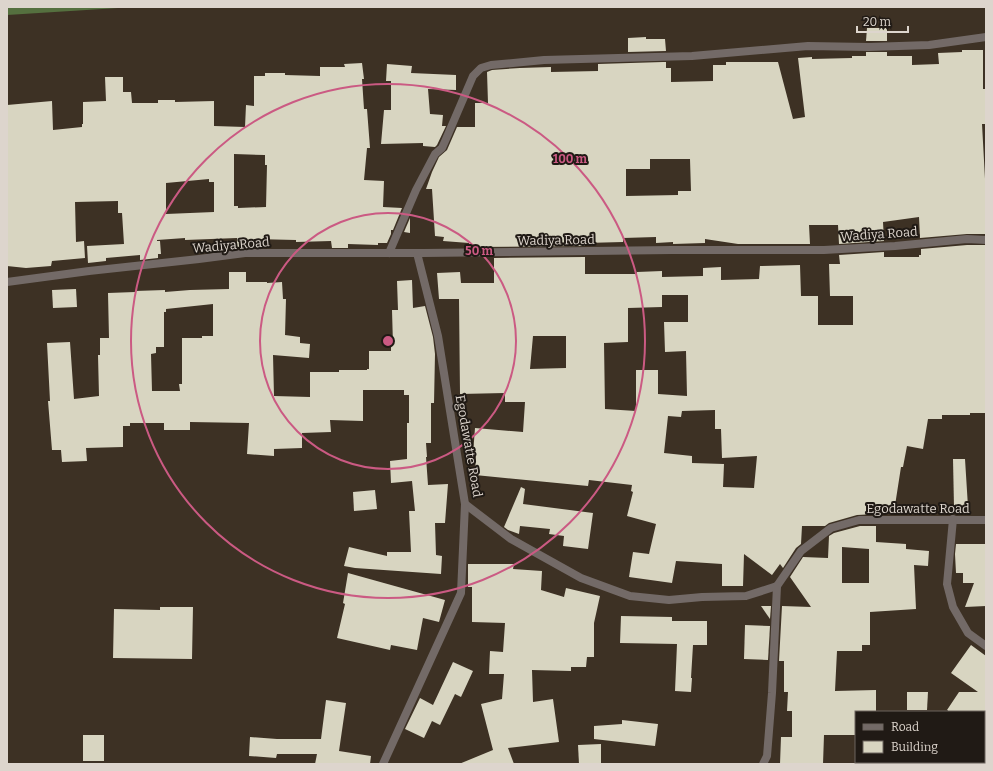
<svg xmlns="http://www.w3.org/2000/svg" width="993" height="771" font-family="Bitter,serif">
	<rect width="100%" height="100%" fill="#3d3124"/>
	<!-- water -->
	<polygon fill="#55703f" points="7,7 134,7 7,15"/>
	<!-- building -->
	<g fill="#d8d5c1" fill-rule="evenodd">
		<polygon points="867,28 887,28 887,41 866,41"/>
		<polygon points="646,37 646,39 665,39 666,51 628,52 628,38"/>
		<path d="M 962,50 L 983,50 L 983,89 L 986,89 L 986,124 L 982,124 L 986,197 L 986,234 L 967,234 L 920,238 L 919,217 L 883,222 L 884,241 L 839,244 L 838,225 L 809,225 L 810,244 L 738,244 L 705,239 L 705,243 L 673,244 L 673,242 L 656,243 L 656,237 L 623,238 L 623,242 L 585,243 L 585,246 L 469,247 L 469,243 L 443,241 L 444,237 L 435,236 L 432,189 L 426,189 L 432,172 L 439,157 L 447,150 L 457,127 L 475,127 L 475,103 L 488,103 L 487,72 L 492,70 L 520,68 L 551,67 L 551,72 L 598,71 L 598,64 L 663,62 L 666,62 L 666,68 L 671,68 L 671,82 L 713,81 L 713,65 L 726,65 L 726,62 L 778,62 L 793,119 L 805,117 L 798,58 L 812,57 L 812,59 L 852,58 L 852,56 L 866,56 L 866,52 L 887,52 L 887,56 L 912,56 L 912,65 L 939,64 L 938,53 L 962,52 ZM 650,159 L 690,159 L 691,191 L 678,191 L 678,195 L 626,196 L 626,169 L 650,169 Z"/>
		<path d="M 362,63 L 364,79 L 362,79 L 364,109 L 367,109 L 370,148 L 367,148 L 364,180 L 384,181 L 383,207 L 402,208 L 393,230 L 391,230 L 391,234 L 387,243 L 378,243 L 378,245 L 348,244 L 348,248 L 332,248 L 331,241 L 296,242 L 296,240 L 254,239 L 254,247 L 237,247 L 237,238 L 185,240 L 185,238 L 157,240 L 157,241 L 160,241 L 161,254 L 158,254 L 158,258 L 140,260 L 140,255 L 106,258 L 106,261 L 88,263 L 87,246 L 124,244 L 122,213 L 118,213 L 118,201 L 75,202 L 76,242 L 84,241 L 85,258 L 52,261 L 51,266 L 26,268 L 7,266 L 7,105 L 52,101 L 53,130 L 82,127 L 82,124 L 83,124 L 83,102 L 106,101 L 105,77 L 123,77 L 123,92 L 131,92 L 132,103 L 158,103 L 158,100 L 175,100 L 175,102 L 214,101 L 214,126 L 245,127 L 246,105 L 254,106 L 254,76 L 265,76 L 265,73 L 285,73 L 285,75 L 320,76 L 320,67 L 345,67 L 344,64 ZM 234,154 L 265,155 L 265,165 L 267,165 L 266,207 L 238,208 L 238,206 L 234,206 ZM 209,179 L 209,182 L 214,182 L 214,212 L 166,214 L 166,183 Z"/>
		<polygon points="387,64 412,66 411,73 456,75 456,90 428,89 430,114 443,115 442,126 446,126 437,145 435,147 423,146 423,143 381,144 384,110 391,110 391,81 386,81"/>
		<polygon points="410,218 410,233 404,232"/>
		<path d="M 967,245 L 986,245 L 986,413 L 970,413 L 970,415 L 942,415 L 942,419 L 928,419 L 923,449 L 907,446 L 903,467 L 901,467 L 894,512 L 876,510 L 876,514 L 857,515 L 829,523 L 825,526 L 802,526 L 801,544 L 796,548 L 783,568 L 780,564 L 772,575 L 744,554 L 743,586 L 722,586 L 722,564 L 676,561 L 672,583 L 629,577 L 633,552 L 649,554 L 656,524 L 627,516 L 633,492 L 631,491 L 632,485 L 589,480 L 588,486 L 475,475 L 476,454 L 473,454 L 475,428 L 523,432 L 525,402 L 505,402 L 505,393 L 460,394 L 459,299 L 439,299 L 437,273 L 460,272 L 461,283 L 494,283 L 494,258 L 585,257 L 585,274 L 637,274 L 637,272 L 662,271 L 662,277 L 703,276 L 703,268 L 721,267 L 721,280 L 759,279 L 760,266 L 800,265 L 801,296 L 818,296 L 818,325 L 853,325 L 853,296 L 830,296 L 829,264 L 840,264 L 839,255 L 884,252 L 884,257 L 919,257 L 919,255 L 921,255 L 921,249 ZM 662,295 L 688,295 L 688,322 L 664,322 L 665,352 L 686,351 L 687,396 L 658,394 L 658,370 L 636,370 L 636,411 L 605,409 L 604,343 L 628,342 L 628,308 L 662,307 ZM 533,336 L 566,336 L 566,368 L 530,369 ZM 715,410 L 715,429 L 721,429 L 722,458 L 757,456 L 754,488 L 723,487 L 724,464 L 692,463 L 692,456 L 664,453 L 668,416 L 681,417 L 682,411 Z"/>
		<path d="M 229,272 L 246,272 L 246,282 L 267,282 L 267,283 L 282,282 L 283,299 L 286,299 L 285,335 L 300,337 L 300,343 L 310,344 L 309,358 L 273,355 L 274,396 L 310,397 L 310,372 L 339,372 L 339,370 L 367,370 L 367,369 L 369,369 L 369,351 L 391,351 L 391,345 L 393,345 L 392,310 L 398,310 L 397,281 L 412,280 L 413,308 L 425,306 L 433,337 L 435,354 L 434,403 L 431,403 L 431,443 L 426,443 L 427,457 L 426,457 L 428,485 L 448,484 L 445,523 L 435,523 L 436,555 L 442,556 L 441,574 L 355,568 L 344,566 L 349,547 L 387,556 L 387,552 L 411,552 L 409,511 L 415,511 L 412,481 L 391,483 L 390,461 L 407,459 L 407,423 L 409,423 L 409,395 L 404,395 L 404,390 L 363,390 L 363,421 L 330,420 L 331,432 L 302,433 L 302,448 L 274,449 L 274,456 L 247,454 L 249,423 L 190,422 L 190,430 L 164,430 L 164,423 L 130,423 L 130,426 L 123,426 L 123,447 L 86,448 L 87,461 L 62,462 L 61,450 L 52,450 L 48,401 L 50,401 L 47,343 L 70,342 L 74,399 L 99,396 L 98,355 L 100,355 L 100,338 L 109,338 L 108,293 L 135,292 L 135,291 L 165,290 L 165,292 L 190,290 L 229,289 ZM 213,304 L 213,336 L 202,336 L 202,338 L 182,338 L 182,384 L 179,384 L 180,391 L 152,391 L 151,354 L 156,353 L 156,347 L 164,347 L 164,312 L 166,312 L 166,309 Z"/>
		<polygon points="76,289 77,307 53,308 52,290"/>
		<polygon points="953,459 965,459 968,507 954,507"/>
		<polygon points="521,487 525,489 523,504 593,513 588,549 563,546 564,536 549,534 550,529 520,526 519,534 508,530 504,527"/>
		<polygon points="375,490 377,509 354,511 353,492"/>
		<path d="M 860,526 L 876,526 L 876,542 L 906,544 L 906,549 L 929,551 L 928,566 L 914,565 L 916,609 L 870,612 L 870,645 L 862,645 L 862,651 L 837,651 L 835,691 L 876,690 L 876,712 L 856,712 L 856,735 L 824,735 L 823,764 L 780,764 L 781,737 L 792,737 L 792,711 L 787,711 L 788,692 L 784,692 L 784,661 L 779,661 L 782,606 L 811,607 L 790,577 L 803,557 L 828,558 L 829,536 L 834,533 ZM 842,547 L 869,549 L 869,583 L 842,583 Z"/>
		<polygon points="956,544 986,544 986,606 965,607 974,583 963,583 963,573 956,573 955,554"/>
		<polygon points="468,564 514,564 513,569 542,571 541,590 564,597 566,588 600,596 594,623 594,657 587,657 586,667 571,667 571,671 532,670 533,702 553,699 559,742 508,748 514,764 459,764 493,750 481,704 502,699 504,674 489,674 490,651 503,652 505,623 472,622 472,587 468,587"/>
		<polygon points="348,573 445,600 439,622 423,618 417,650 391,645 390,650 337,638 345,604 343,603"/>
		<polygon points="761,606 771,606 770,619"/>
		<polygon points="160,607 193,607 192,659 113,658 114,609 160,610"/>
		<polygon points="621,616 672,617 672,621 707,621 707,645 693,645 691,678 692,678 691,692 675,691 677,644 620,643"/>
		<polygon points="745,625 770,626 768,660 744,659"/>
		<polygon points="971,645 986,656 986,712 947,712 948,710 947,710 959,692 978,692 951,673"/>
		<polygon points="453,662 473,671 461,697 455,694 440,725 432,721 424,738 405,729 420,698 433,705"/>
		<polygon points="907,692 928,692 927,710 907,710"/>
		<polygon points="326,700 346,703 339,751 371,756 370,764 315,764 317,754 277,754 276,758 249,756 250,737 277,739 321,739"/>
		<polygon points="622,720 658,724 655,746 594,739 594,726 622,724"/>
		<rect x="83" y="735" width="21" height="26"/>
		<polygon points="601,744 601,764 579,764 578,745"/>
	</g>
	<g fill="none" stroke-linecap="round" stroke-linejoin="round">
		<!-- minor -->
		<g stroke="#736a67" stroke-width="8">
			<polyline points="389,253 416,190 435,154 442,148 446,139 473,76 481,68 491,65 544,60 692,56 808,46 869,47 929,45 986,37"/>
			<polyline points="417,253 438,336 465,504 511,539 581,578 630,596 669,600 702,597 746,596 777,586 801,551 831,528 859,520 986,520"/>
			<polyline points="7,282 89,271 199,259 245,253 424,253 672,250 824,250 895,246 967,239 986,240"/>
			<polyline points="953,519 947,584 953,607 968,633 986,646"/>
			<polyline points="383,764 461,593 465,504"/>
			<polyline points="763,764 767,756 772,693 777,586"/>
		</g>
	</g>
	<!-- distance rings -->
	<g fill="none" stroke="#cb5a83" stroke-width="2">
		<circle cx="388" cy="341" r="128"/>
		<circle cx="388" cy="341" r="257"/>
	</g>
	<g text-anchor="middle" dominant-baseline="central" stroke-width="4" stroke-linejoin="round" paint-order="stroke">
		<!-- street labels -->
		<g font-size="13" fill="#ddd5cd" stroke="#201a15">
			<text transform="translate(879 234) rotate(-4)">Wadiya Road</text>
			<text transform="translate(556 240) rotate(-1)">Wadiya Road</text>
			<text transform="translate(231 245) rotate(-5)">Wadiya Road</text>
			<text transform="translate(469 446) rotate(80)">Egodawatte Road</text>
			<text x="918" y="508">Egodawatte Road</text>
		</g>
	</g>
	<circle cx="388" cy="341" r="6" fill="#cb5a83" stroke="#201a15" stroke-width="2"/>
	<g font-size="12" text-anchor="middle" font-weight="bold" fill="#cb5a83" stroke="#201a15" stroke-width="4" stroke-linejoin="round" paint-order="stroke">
		<text x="570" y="163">100 m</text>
		<text x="479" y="255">50 m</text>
	</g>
	<!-- border -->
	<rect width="993" height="771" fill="none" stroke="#ddd5cd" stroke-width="16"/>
	<!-- legend -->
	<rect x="855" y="711" width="130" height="52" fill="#201a15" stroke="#6c655f"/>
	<rect x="863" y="724" width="20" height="6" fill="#736a67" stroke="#6c655f"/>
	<text x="891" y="731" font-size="12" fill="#ddd5cd">Road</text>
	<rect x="863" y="741" width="20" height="12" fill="#d8d5c1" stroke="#6c655f"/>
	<text x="891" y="751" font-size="12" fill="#ddd5cd">Building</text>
	<!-- scale -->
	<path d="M857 26v6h51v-6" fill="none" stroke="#ddd5cd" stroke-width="2"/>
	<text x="863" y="26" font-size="12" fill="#ddd5cd" stroke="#201a15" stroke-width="3" paint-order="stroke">20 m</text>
</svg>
